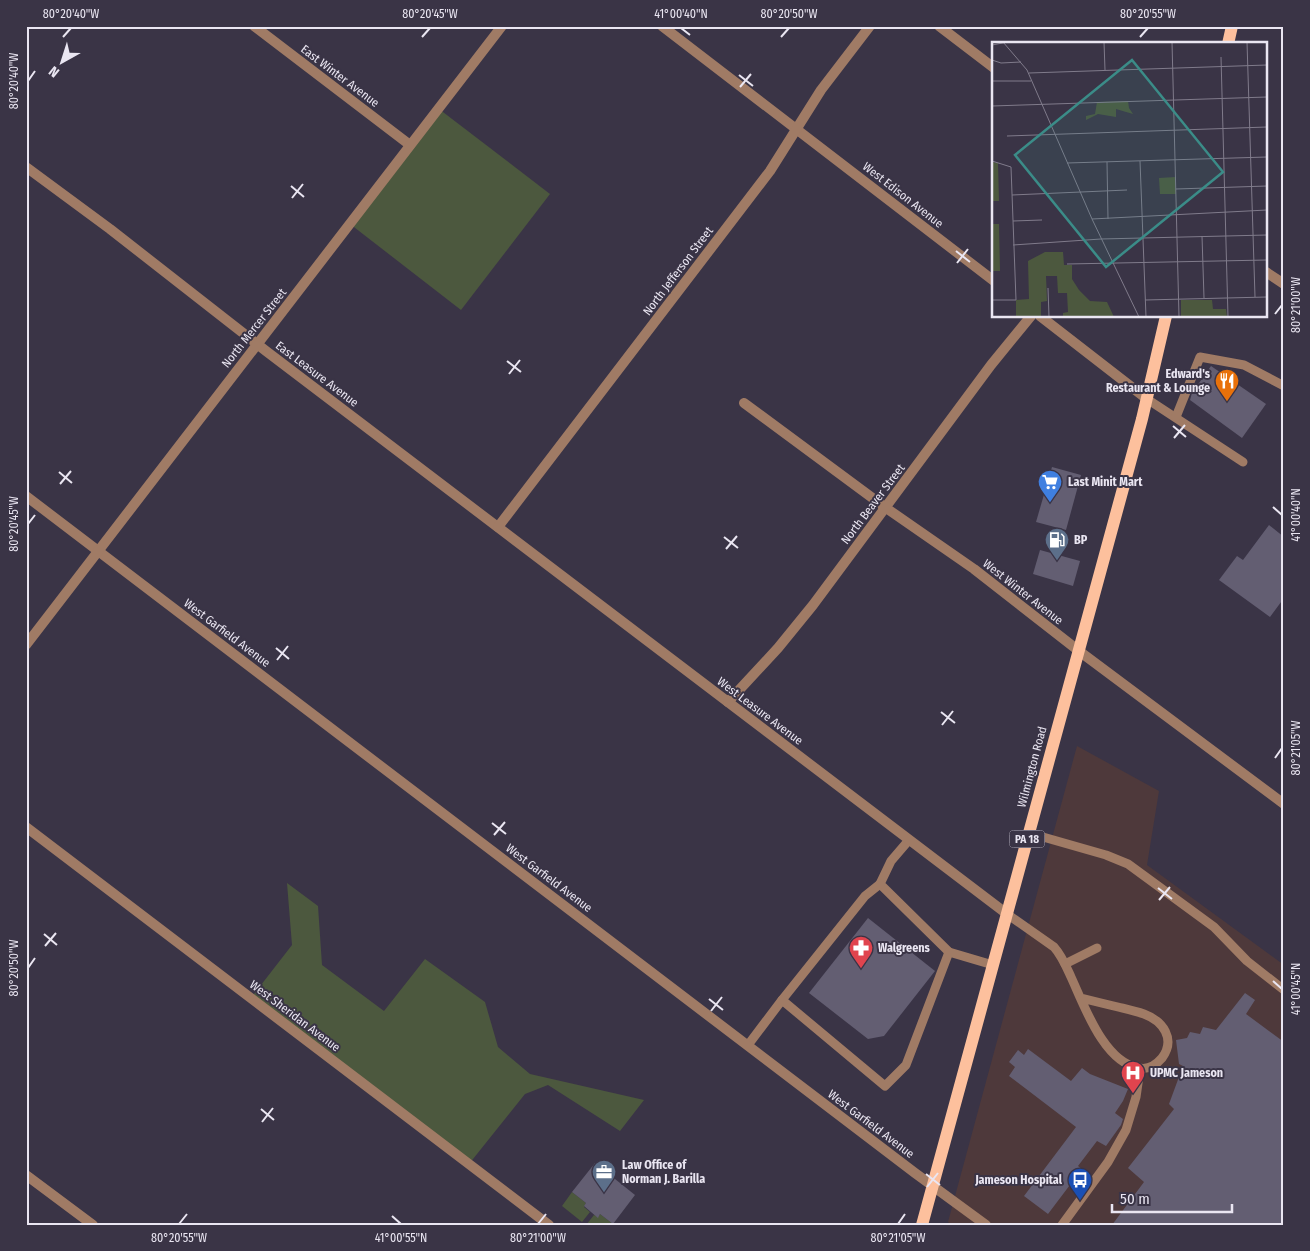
<svg xmlns="http://www.w3.org/2000/svg" width="1310" height="1251" font-family="'Fira Sans Condensed',sans-serif">
	<rect width="100%" height="100%" fill="#3a3446"/>
	<!-- medical -->
	<polygon fill="#4e393b" points="1077,746 1159,791 1147,865 1284,965 1284,1225 952,1225 948,1222"/>
	<!-- green -->
	<g fill="#4c583e">
		<polygon points="439,109 550,194 461,310 350,224"/>
		<polygon points="287,883 318,906 322,965 384,1011 425,959 485,1002 498,1047 530,1074 644,1100 620,1131 548,1085 525,1094 469,1164 251,998 292,945"/>
		<polygon points="572,1192 586,1203 584,1207 590,1212 582,1222 562,1206"/>
		<polygon points="600,1214 613,1224 612,1225 586,1225 594,1215 598,1217"/>
	</g>
	<!-- building -->
	<g fill="#635e72">
		<polygon points="1211,366 1266,404 1242,438 1190,400 1192,393"/>
		<polygon points="1052,467 1081,475 1066,530 1036,522"/>
		<polygon points="1269,525 1284,537 1284,598 1270,617 1219,580 1237,556 1243,560"/>
		<polygon points="1040,550 1080,561 1073,586 1033,574"/>
		<polygon points="868,918 935,971 884,1036 868,1039 809,993"/>
		<polygon points="1245,993 1255,1000 1246,1014 1284,1042 1284,1225 1112,1225 1144,1182 1128,1168 1174,1109 1169,1104 1183,1066 1179,1064 1176,1040 1187,1038 1190,1032 1200,1034 1203,1027 1216,1030"/>
		<polygon points="1028,1049 1071,1081 1082,1068 1090,1074 1128,1089 1123,1101 1115,1113 1123,1119 1121,1125 1106,1146 1097,1141 1078,1166 1082,1169 1048,1214 1024,1196 1076,1127 1009,1076 1015,1067 1009,1062 1018,1050 1024,1055"/>
		<polygon points="595,1163 635,1195 613,1224 600,1214 598,1218 584,1206 586,1203 572,1192"/>
	</g>
	<g fill="none" stroke-linecap="round" stroke-linejoin="round">
		<!-- service -->
		<g stroke="#a07b65" stroke-width="9">
			<polyline points="1147,399 1243,462"/>
			<polyline points="1176,417 1200,357 1244,365 1284,386"/>
			<polyline points="1029,833 1106,855 1128,864 1214,927 1247,961 1284,990"/>
			<polyline points="909,840 891,861 880,884 949,952"/>
			<path d="M 1007,914 L 1054,947 C 1062,956 1066,966 1071,977 C 1084,1005 1104,1063 1139,1068 C 1148,1070 1156,1065 1162,1058 C 1176,1039 1163,1021 1144,1014 C 1135,1011 1126,1009 1118,1007 C 1105,1004 1093,1001 1081,998"/>
			<polyline points="1065,964 1097,948"/>
			<polyline points="782,1000 865,896 880,884"/>
			<polyline points="748,1045 782,1000 885,1086 906,1065 949,952 993,965"/>
			<polyline points="1062,1225 1108,1162 1126,1130 1136,1097 1140,1069"/>
		</g>
		<!-- minor -->
		<g stroke="#a07b65" stroke-width="10">
			<polyline points="254,26 410,145"/>
			<polyline points="662,26 994,281"/>
			<polyline points="939,26 994,68"/>
			<polyline points="26,167 110,229 266,351 1007,914"/>
			<polyline points="1266,272 1284,284"/>
			<polyline points="1040,316 1147,399"/>
			<polyline points="744,403 886,508 974,569 1079,651 1284,804"/>
			<polyline points="26,496 915,1173 986,1225"/>
			<polyline points="498,527 770,171 821,90 870,26"/>
			<polyline points="26,645 502,26"/>
			<polyline points="728,702 778,648 813,605 991,365 1031,316"/>
			<polyline points="26,827 549,1225"/>
			<polyline points="26,1175 93,1225"/>
		</g>
		<!-- primary -->
		<g stroke="#fdc09d" stroke-width="12">
			<polyline points="1228,44 1232,26"/>
			<polyline points="922,1225 1142,419 1166,316"/>
		</g>
	</g>
	<!-- ticks -->
	<path fill="none" stroke="#eae6f2" stroke-width="2" d="M 681,28 L 690,35M 63,37 L 71,28M 422,37 L 430,28M 781,37 L 789,28M 1140,37 L 1148,28M 739,75 L 753,86M 28,81 L 35,71M 740,87 L 751,74M 291,186 L 304,197M 292,198 L 303,184M 956,251 L 970,262M 957,263 L 968,249M 1275,314 L 1282,305M 507,361 L 521,372M 509,374 L 520,360M 1173,426 L 1186,437M 1174,438 L 1185,425M 59,472 L 72,483M 60,484 L 71,471M 1273,507 L 1282,515M 28,524 L 35,515M 724,537 L 738,548M 726,549 L 737,536M 276,648 L 289,659M 277,660 L 288,646M 941,712 L 955,723M 942,725 L 953,711M 1275,758 L 1282,748M 492,823 L 506,834M 494,835 L 505,822M 1158,888 L 1172,899M 1159,900 L 1170,887M 44,934 L 57,945M 45,946 L 56,933M 28,968 L 35,958M 1273,981 L 1282,989M 709,999 L 723,1010M 711,1011 L 722,997M 261,1109 L 274,1120M 262,1122 L 273,1108M 926,1174 L 940,1185M 927,1187 L 938,1173M 392,1216 L 401,1224M 179,1224 L 187,1214M 538,1224 L 546,1214M 898,1224 L 905,1214"/>
	<!-- icons -->
	<defs>
		<symbol id="restaurant-pin" viewBox="-11 -11 22 30"><path d="M0 17L-7.5 6A9.5 9.5 0 1 1 7.5 6Z" fill="#e8710a" stroke="#3a3446"/><path d="M-5-6h1v4h1v-4h1v4h1v-4h1v5L-1.5 .5V6h-2V.5L-5-1ZM5-6V6H3V1.5H1.5Q1.5-4 5-6Z" fill="#fff"/></symbol>
		<symbol id="supermarket-pin" viewBox="-11 -11 22 30"><path d="M0 17L-7.5 6A9.5 9.5 0 1 1 7.5 6Z" fill="#3f7fe0" stroke="#3a3446"/><path d="M-6-5.5h2.5l.6 2H6L4.5 2H-2.5L-4.4-4H-6ZM-1.5 3.2a1.3 1.3 0 1 0 .1 0ZM3 3.2a1.3 1.3 0 1 0 .1 0Z" fill="#fff"/></symbol>
		<symbol id="fuel-pin" viewBox="-11 -11 22 30"><path d="M0 17L-7.5 6A9.5 9.5 0 1 1 7.5 6Z" fill="#5c6f8a" stroke="#3a3446"/><path d="M-5.5-6h7V0h2V4h1.3V-2.5L3-4.5l.8-.8L6-3V5H2.5V1h-1V6h-7ZM-4.2-4.7v3.2H.2V-4.7Z" fill="#fff"/></symbol>
		<symbol id="pharmacy-pin" viewBox="-11 -11 22 30"><path d="M0 17L-7.5 6A9.5 9.5 0 1 1 7.5 6Z" fill="#e0444e" stroke="#3a3446"/><path d="M-2-6h4v4h4v4h-4v4h-4v-4h-4v-4h4Z" fill="#fff"/></symbol>
		<symbol id="hospital-pin" viewBox="-11 -11 22 30"><path d="M0 17L-7.5 6A9.5 9.5 0 1 1 7.5 6Z" fill="#e0444e" stroke="#3a3446"/><path d="M-5-5h3v3.5h4V-5h3V5h-3V1.5h-4V5h-3Z" fill="#fff"/></symbol>
		<symbol id="office-pin" viewBox="-11 -11 22 30"><path d="M0 17L-7.5 6A9.5 9.5 0 1 1 7.5 6Z" fill="#5c6f8a" stroke="#3a3446"/><path d="M-6-3h4V-5.5h4V-3h4V5H-6ZM-1-4.5V-3h2v-1.5ZM-6 0V1H6V0Z" fill="#fff"/></symbol>
		<symbol id="bus-pin" viewBox="-11 -11 22 30"><path d="M0 17L-7.5 6A9.5 9.5 0 1 1 7.5 6Z" fill="#1a4fb4" stroke="#3a3446"/><path d="M-5-6H5V4H4V6H2V4H-2V6H-4V4H-5ZM-3.5-4V0h7V-4ZM-3.5 1.2v1.5H-2V1.2ZM2 1.2v1.5H3.5V1.2Z" fill="#fff"/></symbol>
	</defs>
	<g fill-rule="evenodd">
		<use href="#restaurant-pin" x="1213" y="367" width="28" height="38"/>
		<use href="#supermarket-pin" x="1036" y="468" width="28" height="38"/>
		<use href="#fuel-pin" x="1043" y="526" width="28" height="38"/>
		<use href="#pharmacy-pin" x="847" y="934" width="28" height="38"/>
		<use href="#hospital-pin" x="1119" y="1059" width="28" height="38"/>
		<use href="#office-pin" x="590" y="1158" width="28" height="38"/>
		<use href="#bus-pin" x="1066" y="1166" width="28" height="38"/>
	</g>
	<g text-anchor="middle" dominant-baseline="central" stroke-width="4" stroke-linejoin="round" paint-order="stroke">
		<!-- shield labels -->
		<rect fill="#3a3446" stroke="#b5b1be" stroke-width="1" x="1009.5" y="830.5" width="35" height="17" rx="4"/>
		<g font-size="11" font-weight="bold" fill="#eae6f2">
			<text x="1027" y="839">PA 18</text>
		</g>
		<!-- street labels -->
		<g font-size="12" fill="#eae6f2" stroke="#3a3446">
			<text transform="translate(340 76) rotate(37)">East Winter Avenue</text>
			<text transform="translate(903 195) rotate(38)">West Edison Avenue</text>
			<text transform="translate(678 271) rotate(-53)">North Jefferson Street</text>
			<text transform="translate(254 328) rotate(-52)">North Mercer Street</text>
			<text transform="translate(317 374) rotate(37)">East Leasure Avenue</text>
			<text transform="translate(873 504) rotate(-53)">North Beaver Street</text>
			<text transform="translate(1023 592) rotate(38)">West Winter Avenue</text>
			<text transform="translate(227 633) rotate(37)">West Garfield Avenue</text>
			<text transform="translate(760 711) rotate(37)">West Leasure Avenue</text>
			<text transform="translate(1032 767) rotate(-75)">Wilmington Road</text>
			<text transform="translate(549 878) rotate(37)">West Garfield Avenue</text>
			<text transform="translate(295 1016) rotate(37)">West Sheridan Avenue</text>
			<text transform="translate(871 1124) rotate(37)">West Garfield Avenue</text>
		</g>
		<!-- poi labels -->
		<g font-size="12" font-weight="bold" fill="#eae6f2" stroke="#3a3446" text-anchor="start">
			<text x="1210" y="374" text-anchor="end">Edward's<tspan x="1210" dy="14">Restaurant &amp; Lounge</tspan></text>
			<text x="1068" y="482">Last Minit Mart</text>
			<text x="1074" y="540">BP</text>
			<text x="878" y="948">Walgreens</text>
			<text x="1150" y="1073">UPMC Jameson</text>
			<text x="622" y="1165">Law Office of<tspan x="622" dy="14">Norman J. Barilla</tspan></text>
			<text x="1062" y="1180" text-anchor="end">Jameson Hospital</text>
		</g>
	</g>
	<!-- overview -->
	<g transform="translate(992 42)">
		<rect width="275" height="275" fill="#3a3446"/>
		<path d="M 136,59 L 137,66 L 141,72 L 124,67 L 124,75 L 106,72 L 94,78 L 94,74 L 103,72 L 105,60 ZM 0,120 L 6,121 L 7,159 L 0,159 ZM 184,135 L 184,152 L 168,152 L 167,136 ZM 0,182 L 7,182 L 8,229 L 0,229 ZM 53,210 L 71,210 L 72,223 L 80,223 L 80,237 L 87,248 L 98,259 L 115,260 L 122,275 L 71,275 L 71,271 L 76,270 L 75,251 L 66,251 L 65,234 L 54,234 L 55,259 L 49,260 L 49,275 L 24,275 L 24,258 L 37,257 L 36,219 ZM 189,258 L 220,258 L 221,267 L 234,267 L 235,275 L 189,275 Z" fill="#4c583e"/>
		<path fill="none" stroke="#807b8b" stroke-width="1" d="M 11,0 L 35,28 L 100,177 L 147,275M 112,0 L 113,28M 180,0 L 187,275M 255,0 L 263,255M 0,3 L 16,0M 229,15 L 236,275M 0,18 L 9,21 L 29,20M 37,31 L 275,23M 0,39 L 39,39M 0,64 L 275,55M 15,94 L 275,85M 0,119 L 19,125 L 24,258 L 0,258M 148,119 L 154,275M 115,120 L 116,177M 75,121 L 275,115M 184,147 L 275,144M 20,153 L 135,148M 100,177 L 275,168M 21,179 L 50,178M 210,194 L 212,256M 21,203 L 109,197 L 275,193M 75,222 L 275,218M 56,246 L 57,275M 153,258 L 275,255"/>
		<path fill="#3b8c88" fill-opacity="0.15" stroke="#3b8c88" stroke-width="2.5" d="M 140,18 L 231,130 L 114,225 L 23,113 Z"/>
		<rect width="275" height="275" fill="none" stroke="#eae6f2" stroke-width="2.5"/>
	</g>
	<!-- border -->
	<rect width="1310" height="1251" fill="none" stroke="#3a3446" stroke-width="55"/>
	<!-- north arrow -->
	<g transform="translate(62 62) rotate(219)" stroke="#3a3446" stroke-width="4" paint-order="stroke">
	<path d="M0-4L9 19L0 12L-9 19Z" fill="#eae6f2"/>
	<text y="-8" font-size="14" font-weight="bold" text-anchor="middle" fill="#eae6f2">N</text>
	</g>
	<!-- scale -->
	<path d="M1112 1204v8h120v-8" fill="none" stroke="#eae6f2" stroke-width="2.5"/>
	<text x="1120" y="1204" font-size="15" fill="#eae6f2" stroke="#3a3446" stroke-width="4" paint-order="stroke">50 m</text>
	<rect x="28" y="28" width="1254" height="1196" fill="none" stroke="#eae6f2" stroke-width="2"/>
	<g font-size="12" text-anchor="middle" fill="#eae6f2">
		<text x="71" y="18">80°20'40"W</text>
		<text x="430" y="18">80°20'45"W</text>
		<text x="681" y="18">41°00'40"N</text>
		<text x="789" y="18">80°20'50"W</text>
		<text x="1148" y="18">80°20'55"W</text>
		<text transform="translate(14 81) rotate(-90)" y="4">80°20'40"W</text>
		<text transform="translate(1296 305) rotate(-90)" y="4">80°21'00"W</text>
		<text transform="translate(1296 515) rotate(-90)" y="4">41°00'40"N</text>
		<text transform="translate(14 524) rotate(-90)" y="4">80°20'45"W</text>
		<text transform="translate(1296 748) rotate(-90)" y="4">80°21'05"W</text>
		<text transform="translate(14 968) rotate(-90)" y="4">80°20'50"W</text>
		<text transform="translate(1296 989) rotate(-90)" y="4">41°00'45"N</text>
		<text x="179" y="1242">80°20'55"W</text>
		<text x="401" y="1242">41°00'55"N</text>
		<text x="538" y="1242">80°21'00"W</text>
		<text x="898" y="1242">80°21'05"W</text>
	</g>
</svg>
